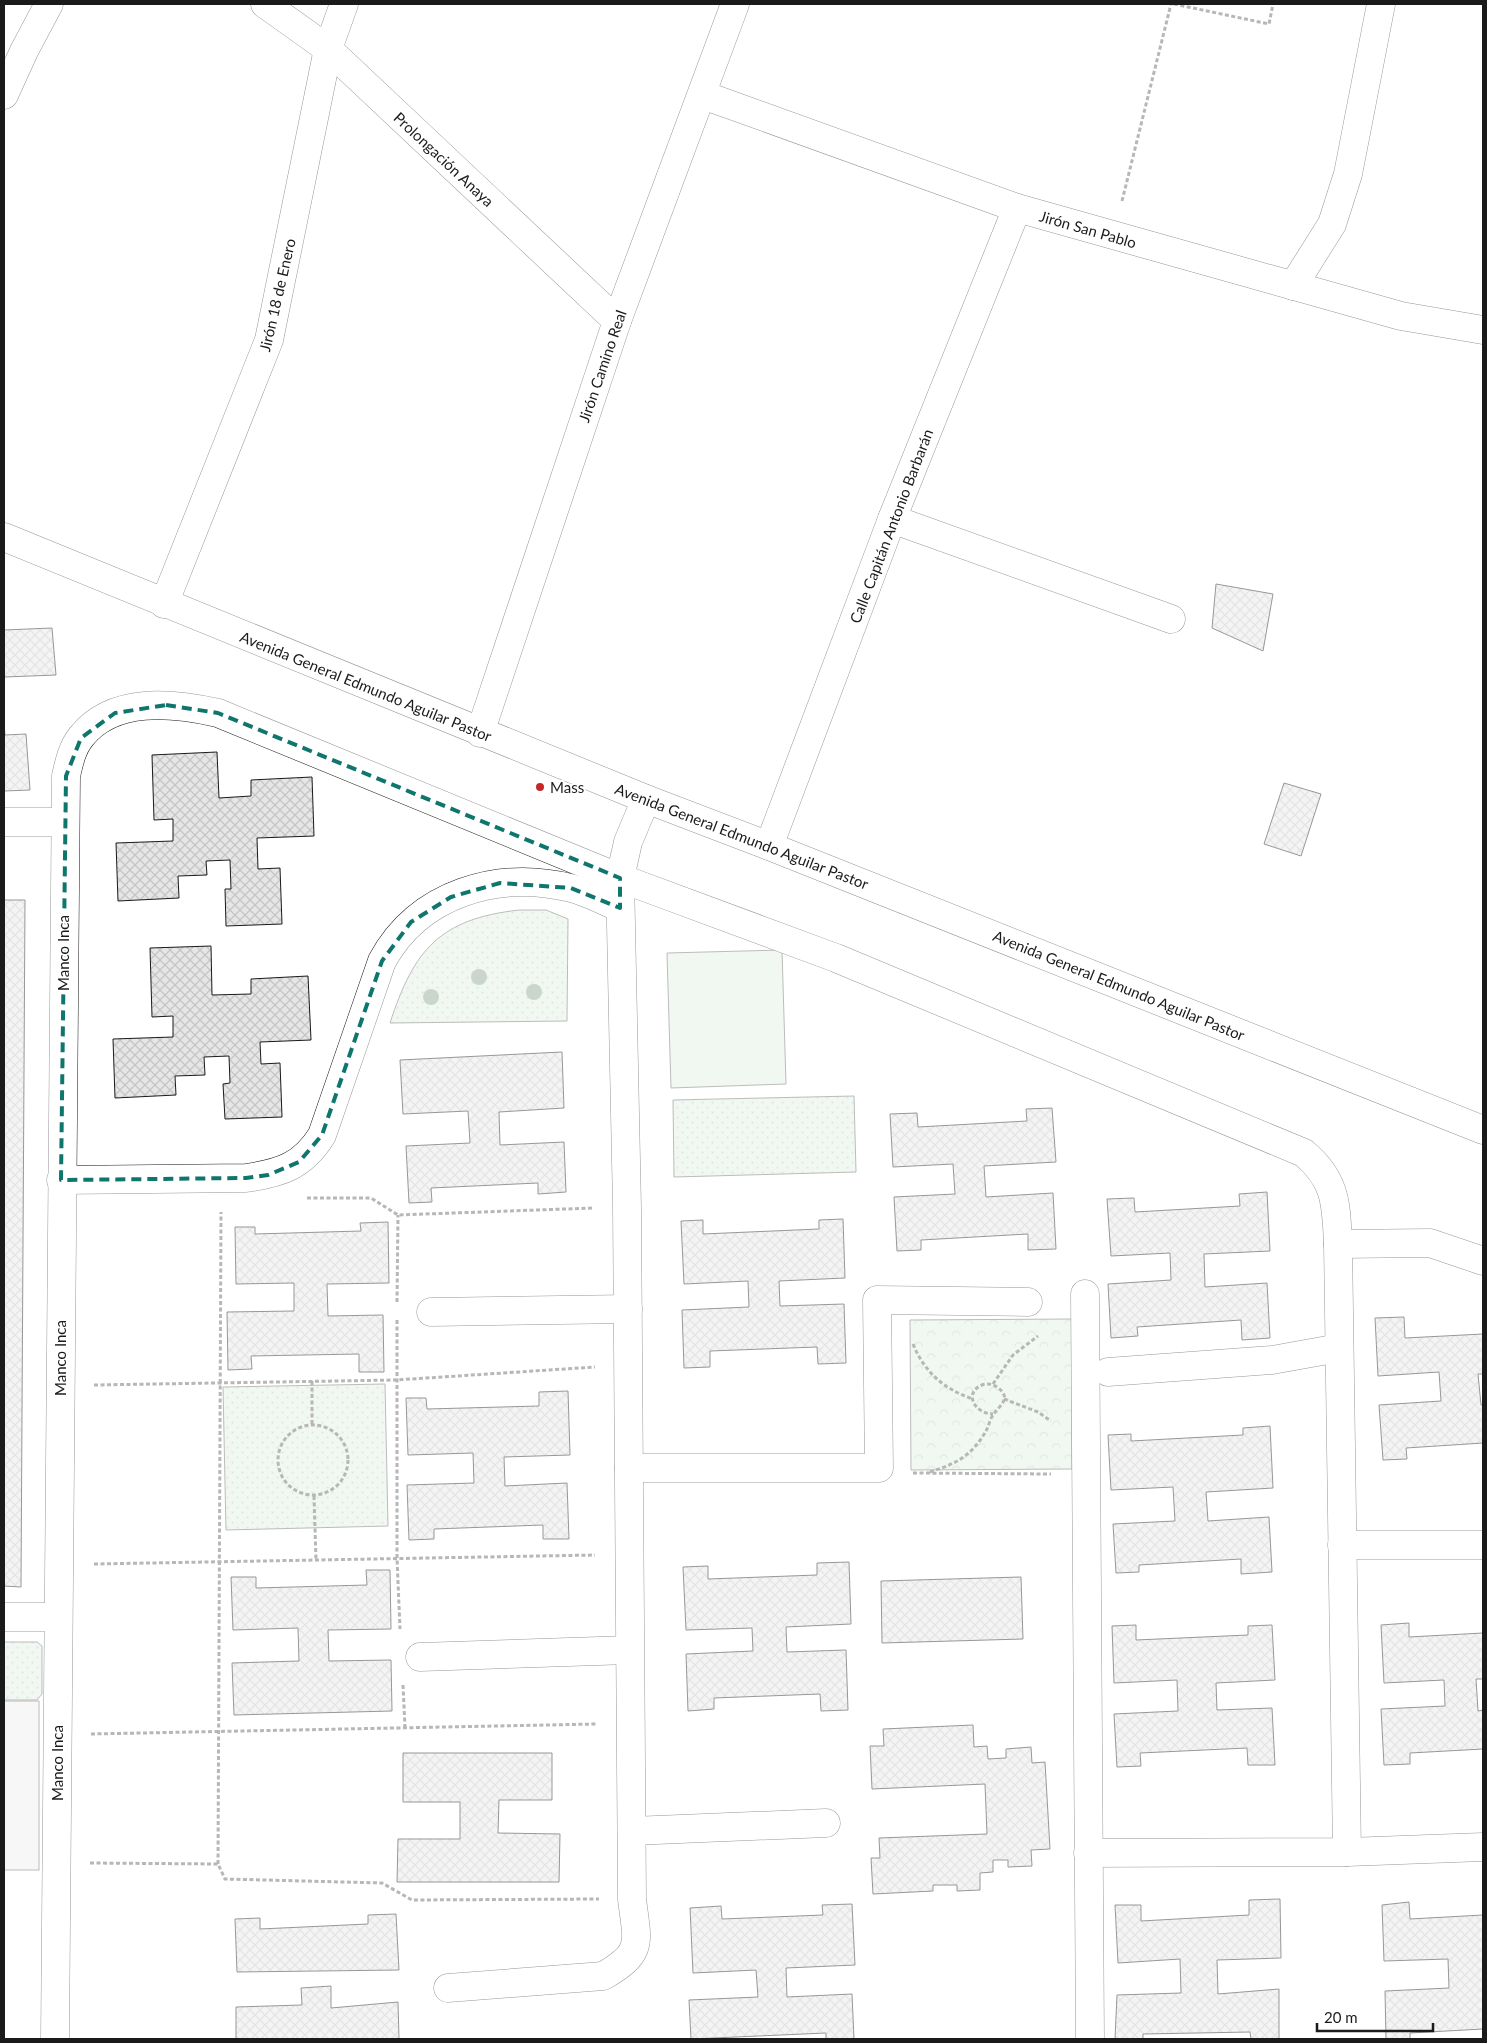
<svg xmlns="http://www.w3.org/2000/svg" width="1487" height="2043" font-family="Lato,sans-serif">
	<defs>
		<pattern id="grass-dots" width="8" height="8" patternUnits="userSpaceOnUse" patternTransform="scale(1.25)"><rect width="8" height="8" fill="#e0efe3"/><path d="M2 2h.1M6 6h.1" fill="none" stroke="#c0ccc2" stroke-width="1.8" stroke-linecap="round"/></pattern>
		<pattern id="park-crowns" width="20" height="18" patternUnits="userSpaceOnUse" patternTransform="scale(1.25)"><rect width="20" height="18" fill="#e0efe3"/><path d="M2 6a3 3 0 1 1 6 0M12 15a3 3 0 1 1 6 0" fill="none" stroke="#c0ccc2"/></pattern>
		<pattern id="building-cross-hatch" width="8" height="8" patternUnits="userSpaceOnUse" patternTransform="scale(1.25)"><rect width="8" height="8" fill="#e6e6e6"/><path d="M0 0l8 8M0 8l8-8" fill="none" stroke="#c5c5c5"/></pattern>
	</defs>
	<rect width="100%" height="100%" fill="#fff"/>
	<!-- grass -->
	<g fill="url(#grass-dots)" stroke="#6a6a6a">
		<path d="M 519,910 L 546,910 L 568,919 L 567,1021 L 390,1023 C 414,949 440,919 519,910 Z"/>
		<polygon points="854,1096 856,1172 674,1177 673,1100"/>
		<polygon points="385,1384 388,1526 226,1530 223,1387"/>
		<polygon points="4,1642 37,1642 42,1646 42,1694 37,1700 4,1700"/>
	</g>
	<!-- park -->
	<polygon fill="url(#park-crowns)" stroke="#6a6a6a" points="1072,1319 1072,1469 911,1470 910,1320"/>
	<!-- garden -->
	<polygon fill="#e0efe3" stroke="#6a6a6a" points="782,950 786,1084 671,1088 667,953"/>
	<!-- parking -->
	<rect fill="#ededed" stroke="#6a6a6a" x="4" y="1701" width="35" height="169"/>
	<!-- building -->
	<g fill="url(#building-cross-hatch)" stroke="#1a1a1a">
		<polygon points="1216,584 1273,594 1263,651 1212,628"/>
		<polygon points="52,628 56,675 4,677 4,630"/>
		<polygon points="4,723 5,735 26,734 30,790 4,791"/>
		<polygon points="217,752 219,798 251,796 251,780 312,777 314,836 257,838 258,869 280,868 282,924 226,926 225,889 231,889 230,860 206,861 207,875 178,876 179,898 118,901 116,843 173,841 173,819 154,820 152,755"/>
		<polygon points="1284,783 1321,794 1301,856 1264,844"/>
		<polygon points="4,900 25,900 21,1587 4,1586"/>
		<polygon points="211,946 212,995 251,994 251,979 308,976 311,1040 260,1042 261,1064 280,1063 282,1117 225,1119 223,1084 230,1083 229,1056 204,1057 205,1075 175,1076 176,1095 115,1098 113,1039 173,1037 173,1016 152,1017 150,948"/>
		<polygon points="562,1052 564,1108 499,1112 500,1145 564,1142 566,1192 538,1194 538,1183 431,1188 432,1202 409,1203 406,1146 470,1143 468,1111 403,1114 400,1060"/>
		<polygon points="1052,1108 1056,1162 984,1166 986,1197 1053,1193 1056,1249 1028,1250 1028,1234 921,1240 921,1250 897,1251 894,1197 955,1194 953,1164 893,1167 890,1114 917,1113 918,1127 1027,1121 1026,1109"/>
		<polygon points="1267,1192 1270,1251 1204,1254 1205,1287 1267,1283 1270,1338 1242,1340 1241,1320 1137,1327 1138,1336 1111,1338 1108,1284 1171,1280 1170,1253 1111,1256 1107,1199 1134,1198 1135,1212 1240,1206 1239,1194"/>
		<polygon points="843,1219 845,1278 779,1281 780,1306 844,1304 846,1363 818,1364 817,1347 710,1351 710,1367 684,1368 682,1310 749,1307 748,1281 684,1284 681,1221 703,1220 703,1234 819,1229 819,1220"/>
		<polygon points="388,1222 389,1283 327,1284 328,1316 383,1315 384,1372 359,1372 359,1354 251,1356 252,1369 228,1370 227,1312 294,1311 294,1283 236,1284 235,1227 255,1227 255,1234 361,1231 360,1223"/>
		<polygon points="1404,1317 1405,1338 1483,1334 1483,1374 1478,1374 1481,1405 1483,1405 1483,1443 1406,1448 1407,1459 1383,1460 1379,1405 1441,1401 1439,1372 1378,1376 1375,1318"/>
		<polygon points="568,1391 570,1455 504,1457 505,1486 567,1483 569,1539 543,1539 543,1525 434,1529 434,1539 409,1540 407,1485 474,1483 473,1453 408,1455 406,1398 426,1398 427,1409 539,1406 539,1392"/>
		<polygon points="1270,1426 1273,1488 1206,1492 1208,1521 1269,1517 1272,1572 1241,1574 1241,1559 1139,1565 1139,1572 1116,1573 1113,1524 1175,1521 1173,1487 1111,1490 1108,1435 1131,1434 1131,1441 1243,1435 1243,1428"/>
		<polygon points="849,1562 851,1624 786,1627 787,1652 846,1650 848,1710 821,1711 820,1694 714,1698 714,1709 688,1711 686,1654 753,1651 752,1628 686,1630 683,1567 708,1566 708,1579 817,1575 817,1563"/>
		<polygon points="366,1570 390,1570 391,1629 328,1630 329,1661 391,1660 392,1711 234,1715 232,1663 299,1661 298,1628 233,1630 231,1577 256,1577 256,1588 367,1585"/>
		<polygon points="1021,1577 1023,1639 882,1643 881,1581"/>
		<polygon points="1409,1623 1409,1637 1483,1633 1483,1679 1476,1679 1478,1711 1483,1710 1483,1749 1410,1753 1410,1764 1384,1765 1381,1709 1445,1706 1444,1680 1384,1683 1381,1625"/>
		<polygon points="1136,1625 1136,1640 1248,1635 1248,1626 1272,1625 1275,1680 1216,1683 1217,1710 1272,1708 1275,1765 1248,1765 1247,1748 1140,1753 1141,1766 1117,1767 1114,1714 1178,1711 1177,1680 1114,1683 1112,1626"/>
		<polygon points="973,1725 974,1747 987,1746 988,1759 1006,1758 1006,1749 1031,1747 1032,1763 1045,1762 1050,1849 1031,1850 1032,1866 1008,1867 1008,1860 993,1860 993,1872 980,1873 980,1890 957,1891 957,1885 933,1885 933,1891 873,1894 871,1858 880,1858 879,1838 987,1834 985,1784 872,1789 870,1746 884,1746 883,1729"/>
		<polygon points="403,1753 552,1753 552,1800 499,1800 498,1833 560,1834 559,1882 397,1882 398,1839 460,1839 460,1802 403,1802"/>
		<polygon points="1280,1899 1281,1958 1217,1960 1218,1994 1279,1989 1279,2039 1251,2039 1250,2032 1143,2034 1143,2039 1115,2039 1117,1995 1181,1993 1180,1959 1118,1963 1115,1905 1141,1905 1141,1921 1249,1915 1249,1900"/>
		<polygon points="1409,1902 1410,1919 1483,1915 1483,2029 1410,2033 1410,2039 1386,2039 1385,1991 1449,1988 1448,1959 1384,1961 1382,1905"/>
		<polygon points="852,1904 855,1965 786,1968 787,1997 852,1994 854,2039 826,2039 826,2033 691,2039 689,2000 758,1997 756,1970 693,1973 690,1908 721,1906 722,1919 823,1915 822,1905"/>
		<polygon points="396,1914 399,1970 237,1972 235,1919 260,1918 260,1929 368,1924 368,1915"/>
		<polygon points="331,1986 331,2008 398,2002 399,2039 236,2039 236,2007 302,2005 301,1988"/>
	</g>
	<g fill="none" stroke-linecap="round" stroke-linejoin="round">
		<defs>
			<g id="minor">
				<polyline points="265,4 328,49 617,321"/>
				<polyline points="4,95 24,51 49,4"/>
				<polyline points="703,95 1017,208 1401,316 1483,330"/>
				<polyline points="1293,286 1332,224 1348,174 1381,4"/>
				<polyline points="892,519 1171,619"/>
				<polyline points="4,537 646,799 769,846 1483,1130"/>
				<polyline points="164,604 269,340 328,49 344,4"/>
				<polyline points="480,733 617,321 735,4"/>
				<polyline points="4,822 64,822"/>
				<polyline points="769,846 892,519 1017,208"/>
				<path d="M 61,1180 L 246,1178 C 281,1173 303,1166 322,1135 L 382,961 C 419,893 498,870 571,888 C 587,892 604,901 620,908"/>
				<polyline points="1338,1244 1347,1852"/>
				<polyline points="1085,1294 1090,2039"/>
				<polyline points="431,1312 628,1309"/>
				<polyline points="1108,1372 1272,1360 1339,1348"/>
				<polyline points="629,1468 879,1468 877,1300 1028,1302"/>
				<polyline points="1342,1545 1483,1545"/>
				<polyline points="4,1617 58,1617"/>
				<polyline points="420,1657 629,1650"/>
				<polyline points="632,1831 826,1823"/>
				<polyline points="1088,1853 1347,1852 1483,1847"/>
				<path d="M 448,1988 L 603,1976 C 645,1952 637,1942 632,1899 L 627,1207 L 620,878 L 628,842 L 646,799"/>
				<path d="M 55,2039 L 66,776 C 69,763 72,748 81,737 C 113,696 173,703 218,713 L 620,878 L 836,958 L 1304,1153 C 1337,1181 1336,1205 1338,1244 L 1430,1243 L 1483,1261"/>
			</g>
		</defs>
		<!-- minor casing -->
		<use href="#minor" stroke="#1a1a1a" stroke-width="29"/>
		<!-- path -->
		<g stroke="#5f5f5f" stroke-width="3" stroke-dasharray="4 2.5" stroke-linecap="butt">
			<polyline points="1174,4 1269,24 1273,4"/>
			<polyline points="1122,201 1171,4"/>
			<polyline points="307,1198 371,1198 398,1215 593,1208"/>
			<polyline points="397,1302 398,1215"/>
			<polyline points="397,1320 397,1558 400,1629"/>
			<path d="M 913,1344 C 925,1373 944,1389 973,1399"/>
			<polyline points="312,1381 312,1425"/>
			<polyline points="993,1384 1013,1355 1038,1336"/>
			<polyline points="94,1385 396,1380 595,1367"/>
			<polyline points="1004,1399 1038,1412 1051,1421"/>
			<circle cx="313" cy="1460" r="35"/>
			<path d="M 930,1472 C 942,1468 954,1464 965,1456 C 974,1449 982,1439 987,1429 C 989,1425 990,1419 993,1415 C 999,1406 1013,1398 997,1387 C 993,1384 987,1383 982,1385 C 963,1393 975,1414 993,1414"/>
			<polyline points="913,1473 1051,1474"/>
			<polyline points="314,1496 316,1560"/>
			<polyline points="94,1564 595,1555"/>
			<polyline points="403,1685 405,1728"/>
			<polyline points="91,1734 597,1724"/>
			<polyline points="90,1863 218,1864 225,1879 382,1883 412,1900 599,1899"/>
			<polyline points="218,1864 221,1212"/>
		</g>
		<!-- minor -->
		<use href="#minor" stroke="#fff" stroke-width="28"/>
	</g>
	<!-- trees -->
	<g fill="#8aa48f">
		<circle cx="479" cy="977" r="8"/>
		<circle cx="534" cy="992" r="8"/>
		<circle cx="431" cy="997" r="8"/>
	</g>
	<!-- marked area -->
	<path d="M0 0H1487V2043H0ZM 166,705 L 218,713 L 620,878 L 620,908 L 571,888 L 500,883 L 451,897 L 411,922 L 382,961 L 322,1135 L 299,1162 L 268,1175 L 246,1178 L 61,1180 L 66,776 L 81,738 L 115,713 Z" fill="#fff" fill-opacity=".55" fill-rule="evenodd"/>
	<path fill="none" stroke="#0f766e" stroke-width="4" stroke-dasharray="10 6" stroke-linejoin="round" d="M 166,705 L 218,713 L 620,878 L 620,908 L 571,888 L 500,883 L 451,897 L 411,922 L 382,961 L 322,1135 L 299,1162 L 268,1175 L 246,1178 L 61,1180 L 66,776 L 81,738 L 115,713 Z"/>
	<!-- markers -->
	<circle fill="#c62828" stroke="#fff" stroke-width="2" cx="540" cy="787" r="5"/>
	<g text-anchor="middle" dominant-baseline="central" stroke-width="4" stroke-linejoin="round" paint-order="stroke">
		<!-- street labels -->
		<g font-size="15" fill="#1a1a1a" stroke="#fff">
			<text transform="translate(444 159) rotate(43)">Prolongación Anaya</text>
			<text transform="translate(1088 229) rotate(16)">Jirón San Pablo</text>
			<text transform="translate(277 295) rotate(-77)">Jirón 18 de Enero</text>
			<text transform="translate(602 366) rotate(-71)">Jirón Camino Real</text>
			<text transform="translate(891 526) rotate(-69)">Calle Capitán Antonio Barbarán</text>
			<text transform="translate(366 686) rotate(22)">Avenida General Edmundo Aguilar Pastor</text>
			<text transform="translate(742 836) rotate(21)">Avenida General Edmundo Aguilar Pastor</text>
			<text transform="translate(63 953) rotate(-90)">Manco Inca</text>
			<text transform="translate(1119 985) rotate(22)">Avenida General Edmundo Aguilar Pastor</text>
			<text transform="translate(60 1358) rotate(-90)">Manco Inca</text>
			<text transform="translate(57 1763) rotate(-90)">Manco Inca</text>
		</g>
		<!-- poi labels -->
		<g font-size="15" fill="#1a1a1a" stroke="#fff" text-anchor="start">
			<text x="550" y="787">Mass</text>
		</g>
	</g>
	<!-- border -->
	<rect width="1487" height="2043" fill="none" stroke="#1a1a1a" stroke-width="10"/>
	<!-- scale -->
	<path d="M1317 2023v8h116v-8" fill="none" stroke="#1a1a1a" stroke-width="2.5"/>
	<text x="1324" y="2023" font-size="15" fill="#1a1a1a" stroke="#ffffff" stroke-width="4" paint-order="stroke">20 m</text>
</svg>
